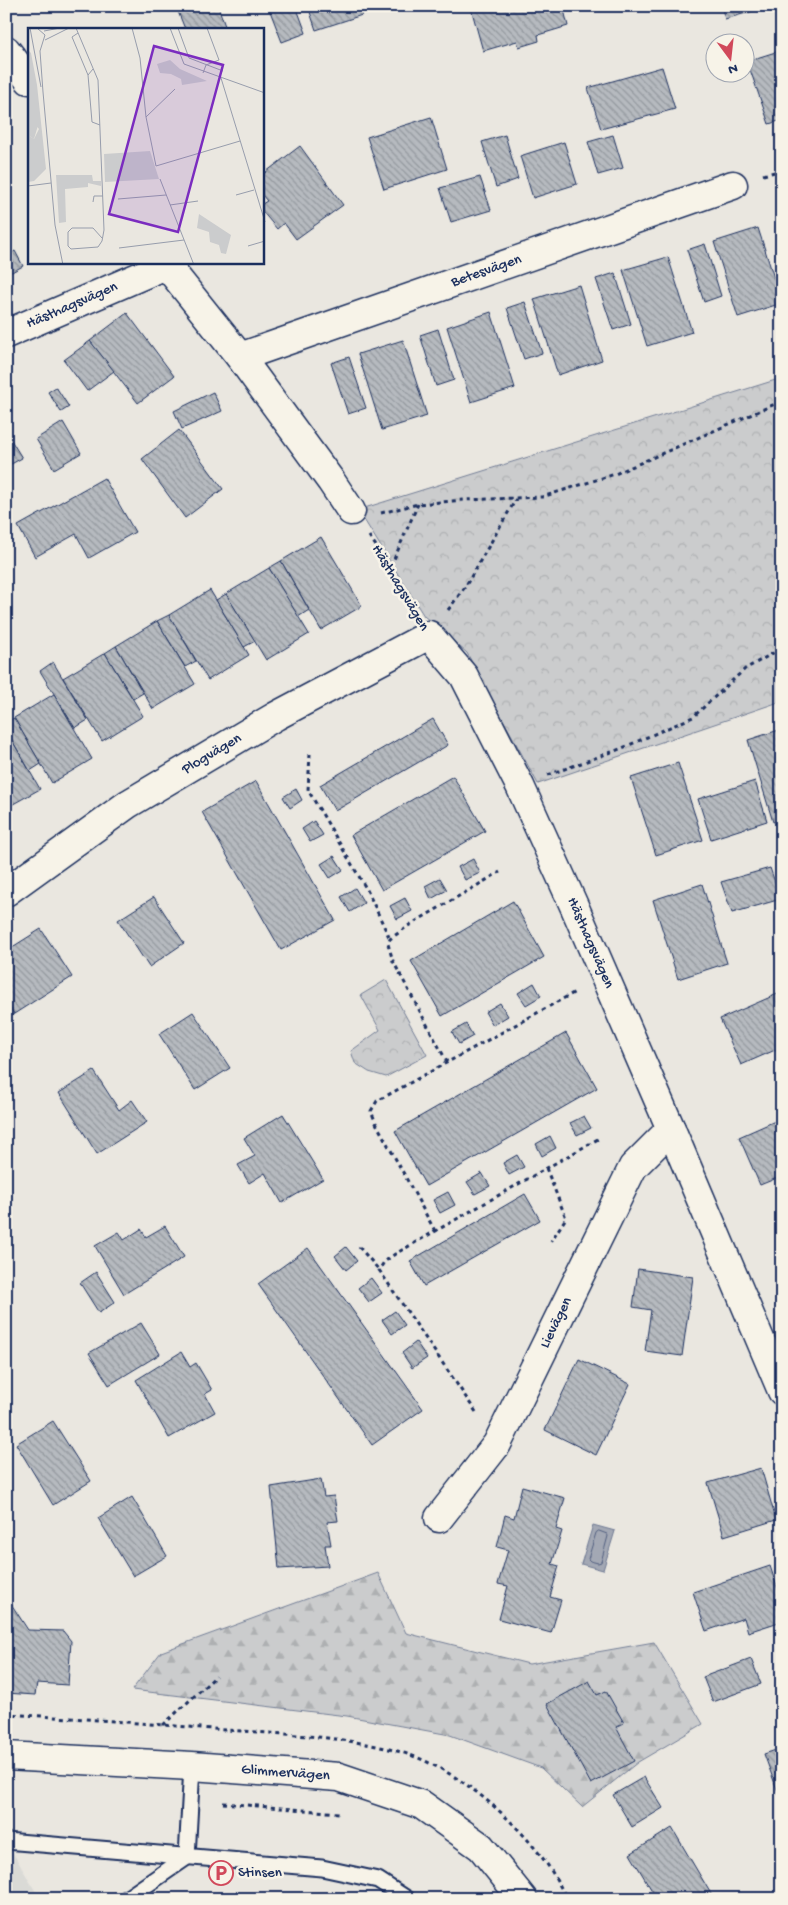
<svg xmlns="http://www.w3.org/2000/svg" width="788" height="1905" font-family="'Gochi Hand',sans-serif">
	<defs>
		<pattern id="forest-firs" width="22" height="20" patternUnits="userSpaceOnUse" patternTransform="scale(1.25)"><rect width="22" height="20" fill="#cbcccd"/><path d="M5 1l3.5 6h-7zM16 11l3.5 6h-7z" fill="#aeb0b2"/></pattern>
		<pattern id="park-crowns" width="20" height="18" patternUnits="userSpaceOnUse" patternTransform="scale(1.25)"><rect width="20" height="18" fill="#cbcccd"/><path d="M2 6a3 3 0 1 1 6 0M12 15a3 3 0 1 1 6 0" fill="none" stroke="#aeb0b2"/></pattern>
		<pattern id="building-back-hatch" width="6" height="6" patternUnits="userSpaceOnUse" patternTransform="scale(1.25)"><rect width="6" height="6" fill="#b6babf"/><path d="M-1 5l2 2M0 0l6 6M5-1l2 2" fill="none" stroke="#93989e"/></pattern>
	</defs>
	<rect width="100%" height="100%" fill="#eae7e0"/>
	<filter id="ink" filterUnits="userSpaceOnUse"><feTurbulence type="fractalNoise" baseFrequency=".02" numOctaves="2"/><feDisplacementMap in="SourceGraphic" scale="10" xChannelSelector="R" yChannelSelector="G"/><feConvolveMatrix kernelMatrix="1 2 1 2 8 2 1 2 1" color-interpolation-filters="sRGB"/></filter>
	<g filter="url(#ink)">
		<!-- built -->
		<polygon fill="#dadad6" points="6,1841 40,1899 6,1899"/>
		<!-- forest -->
		<polygon fill="url(#forest-firs)" stroke="#737e96" points="378,1573 406,1633 529,1664 654,1642 703,1724 638,1762 582,1807 541,1768 450,1735 347,1716 132,1690 161,1652"/>
		<!-- park -->
		<g fill="url(#park-crowns)" stroke="#737e96">
			<polygon points="782,378 782,701 538,784 467,653 424,616 358,510"/>
			<polygon points="386,980 427,1055 386,1077 369,1072 355,1063 351,1051 380,1030 361,995"/>
		</g>
		<!-- water -->
		<polygon fill="#a3a8b4" stroke="#6d7892" points="593,1525 615,1531 603,1570 581,1564"/>
		<g fill="none" stroke-linecap="round" stroke-linejoin="round">
			<!-- shore -->
			<polygon stroke="#515f80" stroke-width="1" points="599,1531 607,1534 608,1536 601,1562 598,1563 590,1561 588,1559 596,1533"/>
		</g>
		<!-- building -->
		<g fill="url(#building-back-hatch)" stroke="#1b2f5e">
			<polygon points="183,6 218,6 226,29 185,29 177,9"/>
			<polygon points="268,6 296,6 306,33 282,42"/>
			<polygon points="308,6 359,6 362,15 316,30"/>
			<polygon points="478,6 563,6 568,26 538,35 539,41 519,47 517,41 483,51 471,8"/>
			<polygon points="721,6 756,6 757,10 725,19"/>
			<polygon points="782,50 782,120 769,124 747,61"/>
			<polygon points="662,67 675,109 601,129 588,88"/>
			<polygon points="431,117 447,169 384,189 367,137"/>
			<polygon points="505,135 518,179 496,187 482,142"/>
			<polygon points="613,135 623,168 598,175 588,142"/>
			<polygon points="564,142 577,184 533,198 520,156"/>
			<polygon points="300,146 343,205 296,239 284,223 277,229 262,211 262,204 267,201 262,195 262,175"/>
			<polygon points="480,177 491,210 451,222 440,188"/>
			<polygon points="758,228 782,303 738,317 714,242"/>
			<polygon points="705,244 721,296 704,302 687,250"/>
			<polygon points="15,251 23,266 6,275 6,256"/>
			<polygon points="668,257 692,332 647,346 623,270"/>
			<polygon points="615,273 631,324 613,330 596,279"/>
			<polygon points="579,285 602,360 558,375 534,299"/>
			<polygon points="525,302 542,353 524,359 507,308"/>
			<polygon points="491,312 515,388 471,402 447,327"/>
			<polygon points="127,313 174,376 138,403 90,341"/>
			<polygon points="438,329 454,380 436,386 420,335"/>
			<polygon points="403,340 427,416 382,430 358,354"/>
			<polygon points="90,341 114,371 87,391 64,360"/>
			<polygon points="349,357 366,408 348,414 331,363"/>
			<polygon points="56,387 69,407 61,412 48,392"/>
			<polygon points="213,392 222,411 182,429 174,411"/>
			<polygon points="63,422 81,453 54,469 36,439"/>
			<polygon points="179,430 223,489 185,518 142,459"/>
			<polygon points="6,432 22,458 6,467"/>
			<polygon points="104,478 135,532 89,558 76,534 35,557 18,526"/>
			<polygon points="321,537 362,606 321,630 281,561"/>
			<polygon points="281,561 309,610 298,617 269,568"/>
			<polygon points="269,568 309,634 266,660 226,594"/>
			<polygon points="210,590 249,655 208,680 169,615"/>
			<polygon points="226,594 255,641 244,647 216,600"/>
			<polygon points="169,615 196,661 185,667 157,621"/>
			<polygon points="157,621 195,684 153,709 116,646"/>
			<polygon points="116,646 143,693 133,699 105,653"/>
			<polygon points="105,653 143,716 102,741 63,678"/>
			<polygon points="53,662 88,720 75,728 40,671"/>
			<polygon points="54,694 92,759 52,783 14,718"/>
			<polygon points="14,718 41,764 30,771 6,730 6,722"/>
			<polygon points="433,719 448,745 335,811 320,785"/>
			<polygon points="782,729 782,819 773,822 748,740"/>
			<polygon points="6,730 40,789 6,808"/>
			<polygon points="678,763 703,840 656,855 631,778"/>
			<polygon points="453,776 485,831 382,890 351,835"/>
			<polygon points="256,781 335,920 281,950 202,812"/>
			<polygon points="755,781 767,821 711,839 698,799"/>
			<polygon points="296,789 302,800 290,808 283,797"/>
			<polygon points="314,821 323,835 310,842 302,829"/>
			<polygon points="334,856 343,870 330,878 321,864"/>
			<polygon points="473,859 480,873 465,880 458,867"/>
			<polygon points="770,868 781,899 732,913 721,882"/>
			<polygon points="440,878 447,890 431,899 425,886"/>
			<polygon points="702,884 727,963 678,979 653,900"/>
			<polygon points="355,888 364,903 350,912 341,897"/>
			<polygon points="154,897 184,943 149,967 118,920"/>
			<polygon points="405,898 412,911 397,919 390,906"/>
			<polygon points="513,901 544,957 442,1016 411,961"/>
			<polygon points="41,929 72,977 14,1014 6,1002 6,951"/>
			<polygon points="534,983 541,996 526,1005 518,993"/>
			<polygon points="782,992 782,1047 741,1065 720,1019"/>
			<polygon points="6,1002 14,1014 6,1018"/>
			<polygon points="500,1003 508,1016 493,1025 485,1012"/>
			<polygon points="193,1012 230,1068 195,1090 159,1034"/>
			<polygon points="466,1024 473,1036 459,1044 452,1032"/>
			<polygon points="566,1033 597,1088 426,1186 395,1131"/>
			<polygon points="94,1071 119,1110 132,1100 147,1122 97,1154 59,1093"/>
			<polygon points="283,1114 323,1179 282,1203 265,1173 249,1183 238,1165 255,1156 244,1138"/>
			<polygon points="584,1116 591,1128 577,1135 570,1123"/>
			<polygon points="782,1118 782,1176 760,1185 739,1137"/>
			<polygon points="550,1136 556,1148 542,1156 536,1144"/>
			<polygon points="517,1155 524,1167 509,1175 503,1163"/>
			<polygon points="482,1173 490,1186 475,1194 467,1182"/>
			<polygon points="448,1192 455,1205 440,1213 433,1200"/>
			<polygon points="525,1194 540,1220 424,1286 410,1261"/>
			<polygon points="165,1226 184,1257 124,1294 95,1246 119,1232 124,1240 141,1229 146,1237"/>
			<polygon points="346,1247 357,1261 346,1270 335,1256"/>
			<polygon points="308,1248 423,1409 372,1445 258,1284"/>
			<polygon points="638,1269 693,1277 682,1356 645,1351 651,1310 633,1307"/>
			<polygon points="96,1272 115,1302 99,1313 80,1283"/>
			<polygon points="371,1278 382,1293 369,1302 358,1288"/>
			<polygon points="395,1311 405,1325 392,1334 382,1320"/>
			<polygon points="141,1323 160,1354 109,1385 89,1353"/>
			<polygon points="416,1342 427,1358 412,1368 402,1353"/>
			<polygon points="181,1352 190,1367 196,1363 212,1390 205,1394 215,1412 169,1438 136,1380"/>
			<polygon points="579,1359 630,1384 596,1455 545,1430"/>
			<polygon points="53,1421 91,1481 53,1505 16,1444"/>
			<polygon points="761,1468 776,1520 724,1536 708,1483"/>
			<polygon points="321,1479 324,1497 334,1496 338,1521 327,1522 331,1545 325,1545 328,1566 279,1569 271,1487"/>
			<polygon points="522,1486 565,1498 556,1529 562,1531 552,1564 559,1566 550,1597 561,1600 551,1633 499,1619 508,1586 498,1584 508,1550 497,1547 505,1515 514,1518"/>
			<polygon points="132,1497 167,1556 133,1576 98,1518"/>
			<polygon points="770,1566 782,1602 782,1621 748,1632 744,1618 706,1631 693,1592"/>
			<polygon points="6,1596 28,1630 63,1631 71,1641 68,1685 37,1683 35,1695 6,1693"/>
			<polygon points="751,1659 761,1684 713,1702 703,1677"/>
			<polygon points="589,1681 597,1695 606,1691 624,1723 616,1727 634,1761 591,1784 547,1704"/>
			<polygon points="782,1748 782,1803 764,1754"/>
			<polygon points="644,1777 663,1808 632,1827 613,1795"/>
			<polygon points="672,1828 714,1899 657,1899 630,1854"/>
		</g>
		<g fill="none" stroke-linecap="round" stroke-linejoin="round">
			<defs>
				<g id="service">
					<polyline points="6,1841 322,1868 378,1880 407,1899"/>
					<polyline points="126,1899 187,1857 192,1766"/>
				</g>
				<g id="minor">
					<polyline points="6,50 29,80"/>
					<polyline points="164,262 240,357 331,481 351,511"/>
					<path id="s1" d="M 6,334 L 166,265"/>
					<path id="s2" d="M 240,357 L 733,185"/>
					<path id="s3" d="M 6,892 L 128,804 L 276,716 L 429,635 L 464,676 L 520,786 L 575,908 L 671,1129 L 782,1391"/>
					<path id="s4" d="M 439,1518 L 497,1444 L 633,1167 L 671,1129"/>
					<path id="s5" d="M 6,1756 L 192,1766 L 339,1777 L 422,1805 L 481,1847 L 523,1899"/>
				</g>
			</defs>
			<!-- service casing -->
			<use href="#service" stroke="#1b2f5e" stroke-width="19"/>
			<!-- minor casing -->
			<use href="#minor" stroke="#1b2f5e" stroke-width="31"/>
			<!-- path -->
			<g stroke="#1b2f5e" stroke-width="3" stroke-dasharray="4 4" stroke-linecap="butt">
				<polyline points="763,175 782,170"/>
				<polyline points="381,513 418,504 464,500 542,497 615,474 782,401"/>
				<polyline points="369,536 391,567 413,607"/>
				<polyline points="391,566 418,504"/>
				<polyline points="448,610 465,587 516,499"/>
				<polyline points="310,754 308,790 367,890 390,939"/>
				<polyline points="548,775 620,749 693,717 745,669 775,652 782,651"/>
				<polyline points="447,1062 393,961 388,944 390,939 408,926 500,872"/>
				<polyline points="546,1168 566,1218 551,1241"/>
				<polyline points="435,1231 376,1123 371,1111 377,1101 577,991"/>
				<polyline points="359,1247 379,1270"/>
				<polyline points="476,1412 379,1270 384,1262 395,1254 598,1139"/>
				<path d="M 6,1714 C 79,1718 152,1724 225,1730 C 283,1734 341,1736 397,1751 C 452,1765 511,1815 544,1860 C 553,1872 560,1886 567,1899"/>
				<polyline points="163,1725 216,1676"/>
				<polyline points="223,1803 339,1813"/>
				<polyline points="6,1895 10,1899"/>
			</g>
			<!-- service -->
			<use href="#service" stroke="#f7f3e8" stroke-width="15"/>
			<!-- minor -->
			<use href="#minor" stroke="#f7f3e8" stroke-width="28"/>
		</g>
	</g>
	<!-- icons -->
	<defs>
		<symbol id="parking-ring" viewBox="-11 -11 22 22"><circle r="9.5" fill="#f7f3e8" stroke="#d1495b" stroke-width="1.5"/><path d="M-3.5-5.5H1a3.5 3.5 0 0 1 0 7H-1V5.5H-3.5ZM-1-3.4V-.6H.8a1.4 1.4 0 0 0 0-2.8Z" fill="#d1495b"/></symbol>
	</defs>
	<g fill-rule="evenodd">
		<use href="#parking-ring" x="207" y="1859" width="28" height="28"/>
	</g>
	<g text-anchor="middle" dominant-baseline="central" stroke-width="5" stroke-linejoin="round" paint-order="stroke">
		<!-- street labels -->
		<g font-size="15" fill="#1b2f5e" stroke="#f7f3e8">
			<text stroke="none"><textPath href="#s2" startOffset="261">Betesvägen</textPath></text>
			<text stroke="none"><textPath href="#s1" startOffset="72">Hästhagsvägen</textPath></text>
			<text transform="translate(400 588) rotate(59)">Hästhagsvägen</text>
			<text stroke="none"><textPath href="#s3" startOffset="248">Plogvägen</textPath></text>
			<text stroke="none"><textPath href="#s3" startOffset="845">Hästhagsvägen</textPath></text>
			<text stroke="none"><textPath href="#s4" startOffset="229">Lievägen</textPath></text>
			<text stroke="none"><textPath href="#s5" startOffset="280">Glimmervägen</textPath></text>
		</g>
		<!-- poi labels -->
		<g font-size="15" fill="#1b2f5e" stroke="#f7f3e8" text-anchor="start">
			<text x="238" y="1873">Stinsen</text>
		</g>
	</g>
	<!-- overview -->
	<g transform="translate(28 28)">
		<rect width="236" height="236" fill="#eae7e0"/>
		<path d="M 0,22 L 3,25 L 9,57 L 18,141 L 6,153 L 0,154 L 0,107 L 6,111 L 11,101 L 0,88 ZM 28,147 L 64,147 L 65,153 L 73,153 L 73,158 L 60,155 L 60,159 L 37,161 L 38,194 L 31,195 Z" fill="#cbcccd"/>
		<path d="M 142,32 L 152,41 L 179,53 L 154,57 L 153,51 L 143,46 L 132,45 L 129,36 ZM 0,88 L 9,88 L 11,94 L 6,111 L 0,107 ZM 171,186 L 203,207 L 198,226 L 193,225 L 191,217 L 182,214 L 181,204 L 169,200 Z" fill="#cbcccd"/>
		<path d="M 122,123 L 131,151 L 77,154 L 76,126 Z" fill="#cbcccd"/>
		<path d="M 88,128 L 89,147 L 78,147 L 78,129 Z" fill="#cbcccd"/>
		<path fill="none" stroke="#979dac" stroke-width="1" d="M 2,0 L 13,59M 9,0 L 17,7 L 12,23 L 15,64 L 27,197 L 35,237M 48,0 L 70,52 L 76,202 L 74,213 L 70,219 L 43,221 L 40,218 L 40,204 L 44,200 L 65,200 L 74,210M 104,0 L 112,30 L 118,89 L 128,138 L 212,113M 142,0 L 156,36 L 237,65M 150,0 L 161,30 L 195,43M 16,3 L 32,0M 50,5 L 44,9 L 60,47 L 65,41M 17,12 L 41,0M 175,45 L 178,37 L 191,32 L 179,0M 60,47 L 64,94 L 72,97M 193,50 L 237,194M 118,89 L 147,61M 132,151 L 166,237M 0,158 L 23,155M 208,167 L 226,162M 90,171 L 138,167M 65,174 L 66,168 L 75,168M 142,177 L 170,173M 220,218 L 237,213M 91,220 L 156,212"/>
		<path fill="#7b2cbf" fill-opacity="0.15" stroke="#7b2cbf" stroke-width="2.5" d="M 126,18 L 195,37 L 150,204 L 81,186 Z"/>
		<rect width="236" height="236" fill="none" stroke="#1b2f5e" stroke-width="2.5"/>
	</g>
	<!-- margin -->
	<rect width="788" height="1905" fill="none" stroke="#f7f3e8" stroke-width="25"/>
	<rect x="12" y="12" width="763" height="1880" fill="none" stroke="#1b2f5e" stroke-width="2" filter="url(#ink)"/>
	<!-- north arrow -->
	<g transform="translate(730 58) rotate(165)"><circle r="24" fill="#f7f3e8" stroke="#9fa5b1"/>
	<path d="M0-4L9 19L0 12L-9 19Z" fill="#d1495b"/>
	<text y="-8" font-size="14" font-weight="bold" text-anchor="middle" fill="#1b2f5e">N</text>
	</g>
</svg>
